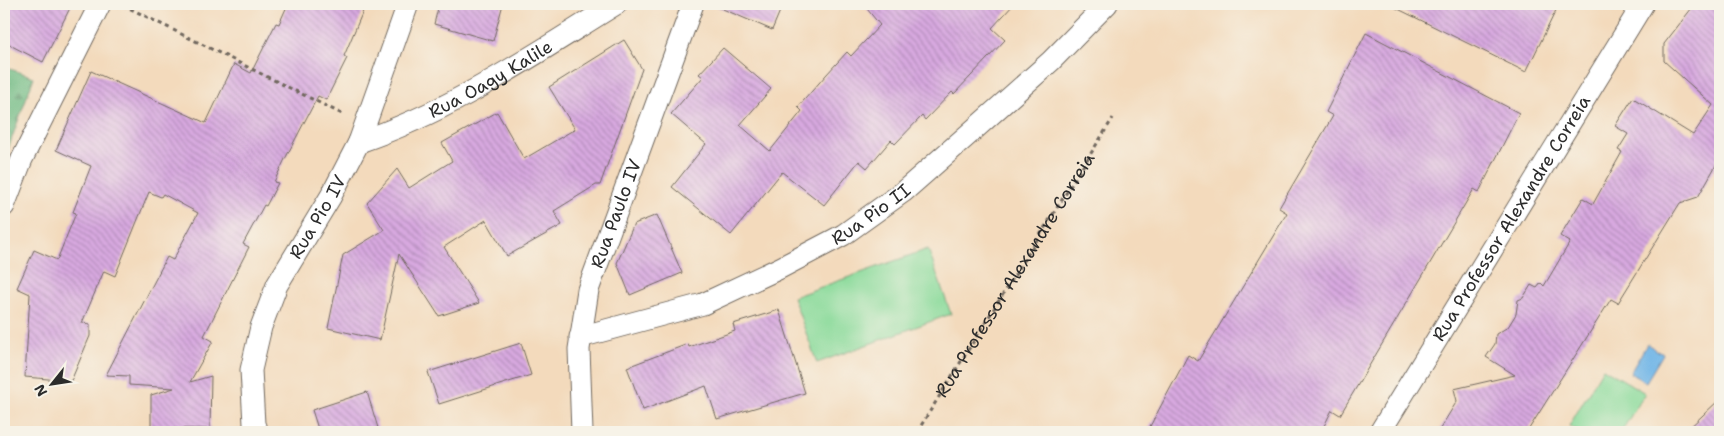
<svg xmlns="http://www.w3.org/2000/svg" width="1724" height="436" font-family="'Shantell Sans',sans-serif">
	<defs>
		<pattern id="forest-firs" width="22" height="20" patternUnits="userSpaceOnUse" patternTransform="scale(1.25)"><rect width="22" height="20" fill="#6eba82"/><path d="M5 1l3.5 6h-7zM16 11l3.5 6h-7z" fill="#5b976b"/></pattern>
		<pattern id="building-back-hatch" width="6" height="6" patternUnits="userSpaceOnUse" patternTransform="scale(1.25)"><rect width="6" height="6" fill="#d8a9e0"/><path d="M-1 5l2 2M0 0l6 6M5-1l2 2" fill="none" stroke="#af8ab6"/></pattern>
	</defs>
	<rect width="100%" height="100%" fill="#f7f3e8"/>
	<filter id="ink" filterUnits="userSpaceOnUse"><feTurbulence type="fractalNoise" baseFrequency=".02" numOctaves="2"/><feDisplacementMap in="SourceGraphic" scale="10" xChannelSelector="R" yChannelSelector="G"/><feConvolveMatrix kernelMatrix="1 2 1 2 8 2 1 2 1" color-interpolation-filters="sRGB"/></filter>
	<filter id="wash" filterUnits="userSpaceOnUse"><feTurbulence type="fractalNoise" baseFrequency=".0096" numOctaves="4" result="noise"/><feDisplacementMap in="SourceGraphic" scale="20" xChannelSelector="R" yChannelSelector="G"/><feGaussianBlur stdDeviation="1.12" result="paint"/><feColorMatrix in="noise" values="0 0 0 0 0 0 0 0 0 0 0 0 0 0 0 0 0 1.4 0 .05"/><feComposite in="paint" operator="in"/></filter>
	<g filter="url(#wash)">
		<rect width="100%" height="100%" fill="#f3dabc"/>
		<!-- forest -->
		<polygon fill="url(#forest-firs)" stroke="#4c7256" points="4,67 34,77 4,160"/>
		<!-- green -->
		<g fill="#89da9a" stroke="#5a8262">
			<polygon points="928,249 951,314 817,363 793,297"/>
			<polygon points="1603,368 1645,393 1621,432 1579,432 1569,426"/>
		</g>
		<!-- water -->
		<polygon fill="#70b5e7" stroke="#4e7089" points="1647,344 1663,354 1646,382 1630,373"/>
		<g id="blocks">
			<!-- building -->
			<g fill="url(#building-back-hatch)">
				<polygon points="4,4 72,4 43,62 4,42"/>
				<polygon points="288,4 366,4 344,56 347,58 326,100 318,96 285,159 274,182 278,183 266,206 264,205 243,244 249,247 204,336 213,341 190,382 211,376 210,429 151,428 151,395 174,388 129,385 129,376 106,375 167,257 173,260 198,213 163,194 161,197 149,192 115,276 104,271 82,323 90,324 90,336 71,381 25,377 30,294 17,288 34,250 57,260 76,213 73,212 91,166 56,150 91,71 206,123 234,64 251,73 276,23 279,24"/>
				<polygon points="439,4 503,4 493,41 434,24"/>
				<polygon points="711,4 783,4 772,30"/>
				<polygon points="863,4 1014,4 992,28 1005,40 954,94 952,92 925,120 922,116 895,144 891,140 867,168 859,161 824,205 782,172 731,235 672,187 706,144 671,114 703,77 699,74 723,48 771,89 740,125 770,151 802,111 798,107 826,75 847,52 851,56 880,25"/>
				<polygon points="1388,4 1559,4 1526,72"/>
				<polygon points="1695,4 1720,4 1720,158 1698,197 1680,203 1618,303 1611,299 1527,432 1438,432 1457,401 1454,389 1515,375 1486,357 1495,344 1496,334 1508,327 1516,314 1518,300 1523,298 1531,285 1537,288 1541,283 1544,286 1570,242 1560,236 1583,198 1593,204 1622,152 1618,150 1628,134 1615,126 1633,98 1693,135 1713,105 1664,61 1664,44"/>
				<polygon points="1366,33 1519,113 1479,192 1474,189 1340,415 1332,410 1321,432 1147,432 1188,355 1198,361 1287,213 1279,208 1333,116 1326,112"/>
				<polygon points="624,40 642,69 600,185 596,185 554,211 562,225 507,256 486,220 444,247 479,303 439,316 399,254 380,340 328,328 343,255 384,230 367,203 397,169 409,188 452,161 442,143 497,112 524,159 575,129 549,87"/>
				<polygon points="657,215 682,273 630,295 617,263 634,224"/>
				<polygon points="779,310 805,393 717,419 706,386 643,410 627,367 688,344 689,347 735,331 733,324"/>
				<polygon points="521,343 531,375 439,404 428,372"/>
				<polygon points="367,392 378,428 365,432 319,432 312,410"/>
				<polygon points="1720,399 1720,432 1685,432"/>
			</g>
		</g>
	</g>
	<g filter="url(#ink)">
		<use href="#blocks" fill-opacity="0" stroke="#71685e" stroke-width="1"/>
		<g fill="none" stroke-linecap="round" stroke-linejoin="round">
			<defs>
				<g id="minor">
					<path id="s2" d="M 359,142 C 452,111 533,55 616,4"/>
					<polyline points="4,206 22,159 100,4"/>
					<path id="s3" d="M 580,337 L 703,304 L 780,268 L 843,235 L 903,192 L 978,126 L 1051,61 L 1107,4"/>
					<path id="s4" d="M 257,432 L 254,424 L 251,370 L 261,327 L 277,285 L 331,196 L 359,142 L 408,4"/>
					<path id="s5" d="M 582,432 L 579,349 L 588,290 L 693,4"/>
					<path id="s6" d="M 1380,432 L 1643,4"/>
				</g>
			</defs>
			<!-- minor casing -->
			<use href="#minor" stroke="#71685e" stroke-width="23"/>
			<!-- path -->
			<g stroke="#71685e" stroke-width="3" stroke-dasharray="4 4" stroke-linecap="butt">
				<polyline points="123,5 344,115"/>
				<path id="s1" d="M 917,432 L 1113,118"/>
			</g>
			<!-- minor -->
			<use href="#minor" stroke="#fff" stroke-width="21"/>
		</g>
	</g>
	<g text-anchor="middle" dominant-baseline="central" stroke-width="4" stroke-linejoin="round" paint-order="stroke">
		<!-- street labels -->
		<g font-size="18" fill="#2b2b2b" stroke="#f7f3e8">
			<text stroke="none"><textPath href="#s2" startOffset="146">Rua Oagy Kalile</textPath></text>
			<text stroke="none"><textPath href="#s3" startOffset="318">Rua Pio II</textPath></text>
			<text stroke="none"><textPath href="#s5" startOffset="224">Rua Paulo IV</textPath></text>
			<text stroke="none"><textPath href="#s4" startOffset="231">Rua Pio IV</textPath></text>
			<text stroke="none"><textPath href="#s6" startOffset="251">Rua Professor Alexandre Correia</textPath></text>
			<text stroke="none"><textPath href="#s1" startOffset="185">Rua Professor Alexandre Correia</textPath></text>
		</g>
	</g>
	<!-- margin -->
	<rect width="1724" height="436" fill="none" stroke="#f7f3e8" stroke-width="20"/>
	<!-- north arrow -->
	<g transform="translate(52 384) rotate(240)" stroke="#f7f3e8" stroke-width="4" paint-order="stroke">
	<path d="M0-4L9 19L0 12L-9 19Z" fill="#2b2b2b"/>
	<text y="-8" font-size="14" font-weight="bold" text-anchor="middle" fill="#2b2b2b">N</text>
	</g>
</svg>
